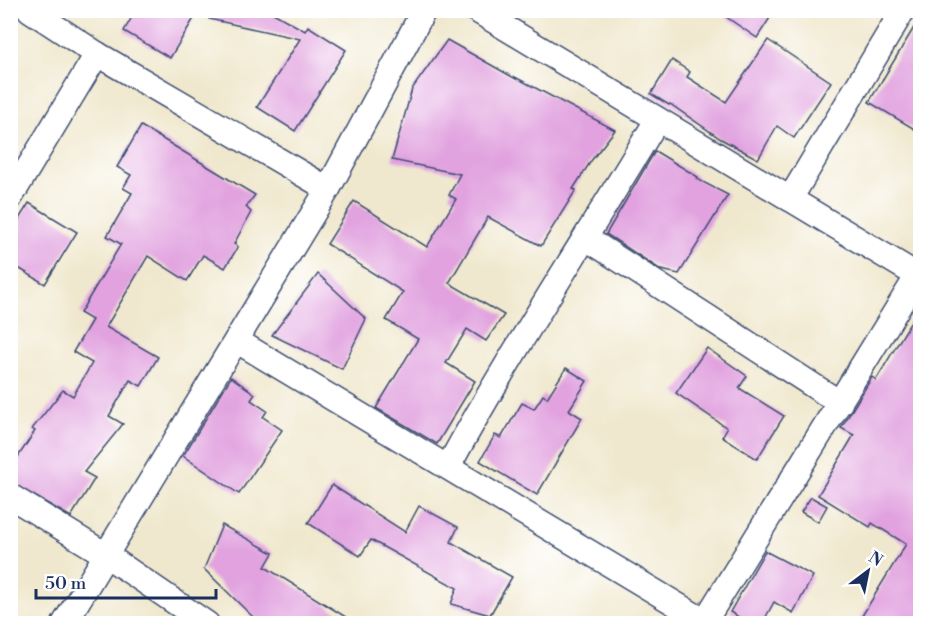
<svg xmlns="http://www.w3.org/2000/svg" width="931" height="634" font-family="'Libre Bodoni',serif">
	<rect width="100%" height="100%" fill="#fff"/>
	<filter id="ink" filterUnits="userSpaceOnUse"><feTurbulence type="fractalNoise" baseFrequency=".0167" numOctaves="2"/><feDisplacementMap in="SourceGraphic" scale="12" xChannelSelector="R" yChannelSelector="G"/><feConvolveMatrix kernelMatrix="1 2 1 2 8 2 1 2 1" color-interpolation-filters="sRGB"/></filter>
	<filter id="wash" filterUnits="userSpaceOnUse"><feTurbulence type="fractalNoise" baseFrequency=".008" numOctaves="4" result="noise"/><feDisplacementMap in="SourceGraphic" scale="24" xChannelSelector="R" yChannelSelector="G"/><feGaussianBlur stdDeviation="1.35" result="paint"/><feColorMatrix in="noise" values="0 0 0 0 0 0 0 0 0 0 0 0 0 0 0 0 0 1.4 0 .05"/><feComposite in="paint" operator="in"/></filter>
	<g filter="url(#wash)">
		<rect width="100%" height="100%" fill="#f0e8ce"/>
		<g id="blocks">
			<!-- building -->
			<g fill="#e1a2df">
				<polygon points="136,10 199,10 170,58 124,31"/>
				<polygon points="210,10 268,10 305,31 308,26 346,50 295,131 257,107 300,39 209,19"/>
				<polygon points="716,10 775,10 757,38"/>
				<polygon points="921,16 921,133 869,102"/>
				<polygon points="447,40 516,79 515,77 615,130 591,161 573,189 576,190 541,246 488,217 449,283 504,315 486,341 467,329 446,363 475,381 437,444 376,408 418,339 386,320 403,292 327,244 354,201 427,247 456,199 449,195 460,174 392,160 412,89"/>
				<polygon points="768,40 831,82 794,138 777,126 758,159 721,139 670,104 669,105 651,94 672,60 690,72 687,77 726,102"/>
				<polygon points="141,126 255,195 246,207 251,212 234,244 238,247 225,268 203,255 187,281 148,256 106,327 158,357 141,386 130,380 109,416 123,424 84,472 95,478 71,517 10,482 10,469 35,431 32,429 63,390 73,396 92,363 73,352 92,320 80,313 121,244 107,236 132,193 123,188 131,175 117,167"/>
				<polygon points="655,151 698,177 697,179 728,195 679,274 661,270 606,234"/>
				<polygon points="29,203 77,232 45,284 10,263 10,233"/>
				<polygon points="318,274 366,319 342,369 272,335"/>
				<polygon points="921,305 921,624 857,624 906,544 872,523 870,527 818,495 854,435 841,428 872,377 876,380"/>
				<polygon points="707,348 747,376 739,388 784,416 757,459 722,437 727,428 676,393"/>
				<polygon points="566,368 587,381 569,410 582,418 537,495 480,461 495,435 501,438 522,403 534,409 543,395 547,398"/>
				<polygon points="231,377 255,394 251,400 267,411 263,417 282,430 239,494 183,456"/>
				<polygon points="332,485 405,532 419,506 458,527 451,542 512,577 490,615 451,604 457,588 371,540 360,556 308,523"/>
				<polygon points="811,497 827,506 818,522 801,512"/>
				<polygon points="222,525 273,553 265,567 357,624 263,624 254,618 204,569"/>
				<polygon points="765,551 813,576 793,613 774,602 762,624 750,624 730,612"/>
			</g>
		</g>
	</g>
	<g filter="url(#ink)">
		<use href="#blocks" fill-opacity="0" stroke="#3b4b6f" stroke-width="1.5"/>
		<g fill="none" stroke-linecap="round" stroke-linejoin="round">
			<defs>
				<g id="minor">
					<polyline points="30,10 97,54 328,189"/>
					<polyline points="476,10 920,277"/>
					<polyline points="10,198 97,54"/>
					<polyline points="790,199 903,10"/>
					<polyline points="586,238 840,403"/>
					<polyline points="237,341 709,624"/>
					<path d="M 448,467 C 513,348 588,236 657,120"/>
					<polyline points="10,496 106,555 207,624"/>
					<polyline points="64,624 328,189 424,10"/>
					<polyline points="703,624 918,275"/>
				</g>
			</defs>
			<!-- minor casing -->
			<use href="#minor" stroke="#3b4b6f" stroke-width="27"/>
			<!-- minor -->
			<use href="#minor" stroke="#fff" stroke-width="24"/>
		</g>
	</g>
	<!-- margin -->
	<rect width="931" height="634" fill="none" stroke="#fff" stroke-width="36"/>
	<!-- north arrow -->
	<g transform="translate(868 571) rotate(32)" stroke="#ffffff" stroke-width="4.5" paint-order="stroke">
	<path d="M0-4.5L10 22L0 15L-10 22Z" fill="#1b2f5e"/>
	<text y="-9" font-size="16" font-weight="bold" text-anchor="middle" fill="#1b2f5e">N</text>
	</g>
	<!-- scale -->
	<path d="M36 589v9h180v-9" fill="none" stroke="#1b2f5e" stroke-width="3"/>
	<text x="45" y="589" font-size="18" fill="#1b2f5e" stroke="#ffffff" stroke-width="4.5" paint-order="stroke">50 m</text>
</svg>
